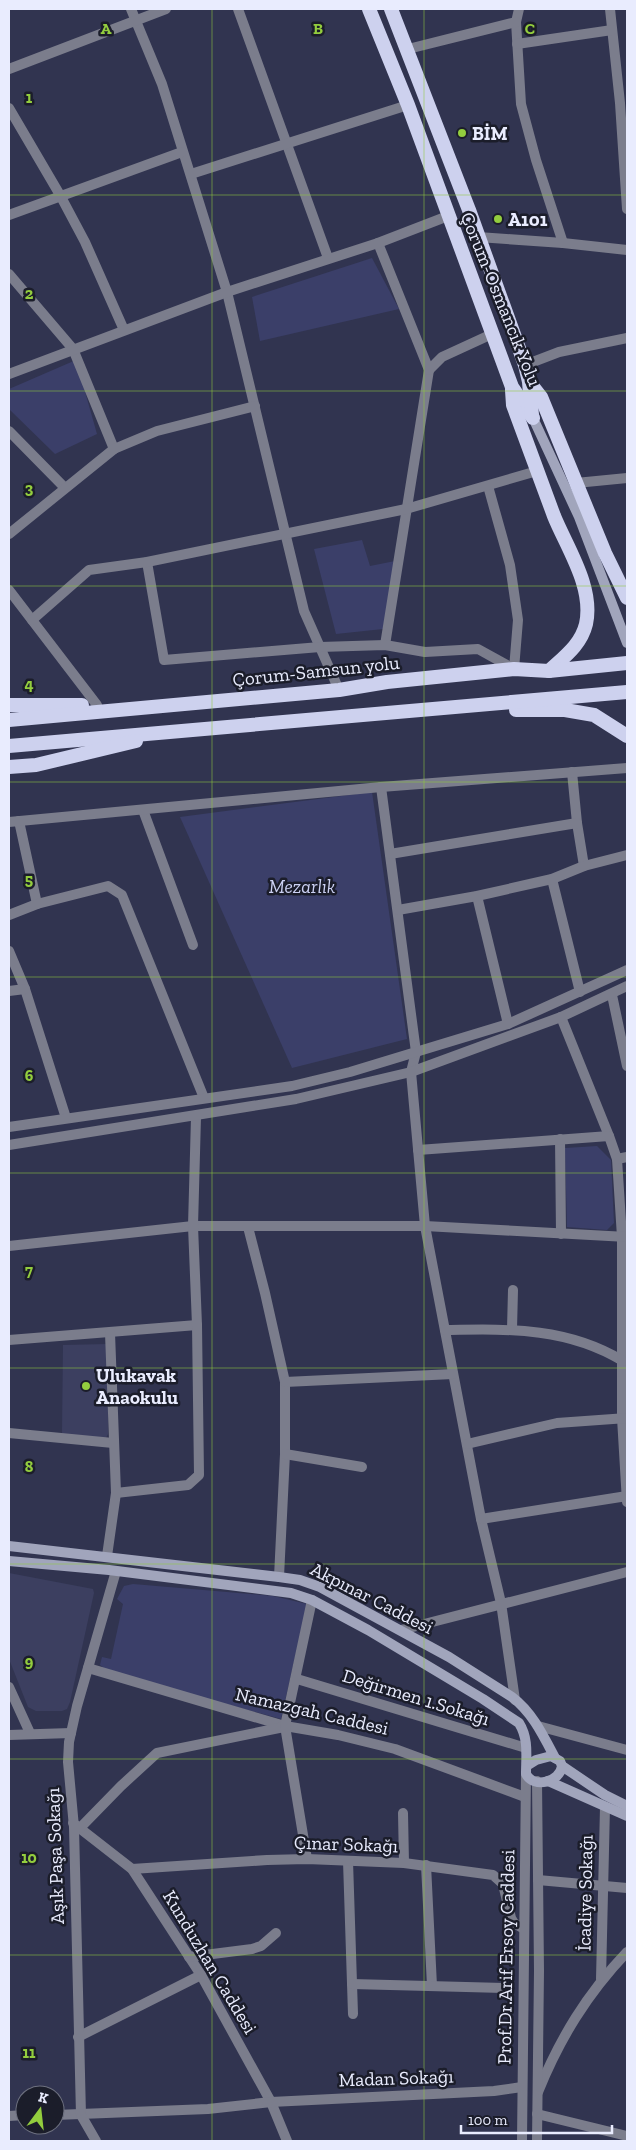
<svg xmlns="http://www.w3.org/2000/svg" width="636" height="2150" font-family="'Zilla Slab',serif">
	<rect width="100%" height="100%" fill="#313450"/>
	<!-- built -->
	<g fill="#3c3f60">
		<polygon points="108,1344 108,1434 106,1438 62,1435 63,1345"/>
		<polygon points="9,1573 93,1589 94,1593 70,1702 67,1709 62,1711 36,1711 28,1707 9,1659"/>
	</g>
	<!-- green -->
	<g fill="#3b3f69">
		<polygon points="372,258 399,309 260,341 252,297"/>
		<polygon points="76,360 97,434 55,454 9,409 9,389"/>
		<polygon points="362,540 370,566 395,561 383,629 336,634 314,549"/>
		<polygon points="372,792 407,1039 292,1068 180,817"/>
		<polygon points="597,1146 611,1160 614,1223 607,1230 567,1227 565,1148"/>
		<polygon points="133,1584 273,1596 307,1604 281,1719 109,1672 100,1665 102,1657 111,1659 123,1604 117,1599 124,1586"/>
	</g>
	<g fill="none" stroke-linecap="round" stroke-linejoin="round">
		<!-- minor -->
		<g stroke="#7b7d8c" stroke-width="10">
			<polyline points="131,9 162,84 227,292 304,611 339,690"/>
			<polyline points="238,9 328,258"/>
			<polyline points="519,9 516,22 521,104 536,160 563,243"/>
			<polyline points="610,9 620,103 627,209"/>
			<polyline points="517,44 612,30"/>
			<polyline points="408,49 516,22"/>
			<polyline points="9,69 166,9"/>
			<polyline points="9,108 60,195 85,242 124,330"/>
			<polyline points="191,174 408,105"/>
			<polyline points="9,215 182,152"/>
			<polyline points="478,237 563,243 627,250"/>
			<polyline points="378,243 429,370 385,645"/>
			<polyline points="9,274 73,349 114,449"/>
			<polyline points="525,365 559,352 627,338"/>
			<polyline points="429,370 442,357 492,334"/>
			<polyline points="9,374 227,292 378,243 448,216"/>
			<polyline points="9,431 65,488"/>
			<polyline points="576,483 627,478"/>
			<polyline points="9,534 114,449 157,431 255,406"/>
			<polyline points="147,562 164,660 320,647 385,645 425,652 478,649 514,669 518,620 510,565 488,486"/>
			<polyline points="9,590 97,705"/>
			<polyline points="32,620 89,570 147,562 406,509 537,471"/>
			<polyline points="572,772 577,823 584,866"/>
			<polyline points="381,787 416,1052 411,1072 425,1226 481,1519 501,1603 515,1700"/>
			<polyline points="143,810 193,945"/>
			<polyline points="19,821 37,904"/>
			<polyline points="9,822 381,787 627,768"/>
			<polyline points="390,854 577,823"/>
			<polyline points="552,879 580,992"/>
			<polyline points="477,896 508,1024"/>
			<polyline points="398,910 477,896 552,879 584,866 627,855"/>
			<polyline points="9,915 37,904 108,886 122,895 204,1098"/>
			<polyline points="9,951 25,989 66,1118"/>
			<polyline points="9,991 25,989"/>
			<polyline points="612,995 627,1066"/>
			<polyline points="561,1017 609,1136 617,1159 622,1237 622,1418 627,1502"/>
			<polyline points="560,1139 561,1234"/>
			<polyline points="418,1150 609,1136"/>
			<polyline points="617,1159 627,1157"/>
			<polyline points="248,1227 265,1293 285,1382 285,1454 279,1577"/>
			<polyline points="9,1246 193,1226 425,1226 627,1237"/>
			<polyline points="512,1329 513,1290"/>
			<path d="M 445,1330 C 509,1329 567,1327 623,1361"/>
			<polyline points="9,1340 197,1325"/>
			<polyline points="285,1382 453,1374"/>
			<polyline points="9,1433 113,1443"/>
			<polyline points="467,1444 557,1423 627,1418"/>
			<polyline points="285,1454 362,1467"/>
			<polyline points="116,1493 188,1485 199,1475 197,1325 193,1226 196,1117"/>
			<polyline points="481,1519 627,1496"/>
			<polyline points="107,1556 116,1493 110,1333"/>
			<polyline points="401,1630 627,1572"/>
			<polyline points="88,1668 285,1726 338,1735 395,1749 525,1797"/>
			<polyline points="297,1679 526,1748"/>
			<polyline points="9,1687 30,1733"/>
			<polyline points="538,1726 627,1750"/>
			<polyline points="9,1735 71,1733"/>
			<polyline points="403,1813 404,1863"/>
			<polyline points="73,1823 132,1869 201,1975 271,2102 287,2141"/>
			<polyline points="80,1828 121,1786 157,1753 284,1727"/>
			<polyline points="307,1859 285,1726 312,1600"/>
			<polyline points="348,1861 353,2014"/>
			<polyline points="426,1865 432,1986"/>
			<polyline points="132,1869 267,1860 307,1859 404,1863 493,1875 503,1884 511,1918 514,1923 524,1929"/>
			<polyline points="538,1880 627,1888"/>
			<polyline points="189,1957 252,1949 261,1946 276,1933"/>
			<polyline points="601,1979 605,1807"/>
			<polyline points="352,1984 504,1988"/>
			<polyline points="78,2037 201,1975"/>
			<path d="M 538,2092 C 560,2038 587,1994 627,1952"/>
			<polyline points="537,2114 627,2136"/>
			<polyline points="55,2115 208,2109 271,2102 494,2091 522,2087"/>
			<polyline points="9,2116 25,2115"/>
			<polyline points="96,2141 81,2115 74,1827 68,1762 69,1742 77,1706 116,1571"/>
		</g>
		<!-- tertiary -->
		<g stroke="#7b7d8c" stroke-width="10">
			<polyline points="9,1127 292,1086 350,1072 508,1024 627,970"/>
			<polyline points="9,1145 296,1099 411,1072 561,1017 627,986"/>
			<polyline points="522,2141 526,1774"/>
			<polyline points="537,2141 539,1971 537,1781"/>
		</g>
		<!-- secondary -->
		<g stroke="#a1a5bc" stroke-width="10">
			<polyline points="533,418 579,517 627,643"/>
			<path d="M 9,1546 L 279,1577 L 300,1580 L 320,1587 L 449,1657 L 512,1697 C 532,1712 543,1735 555,1758"/>
			<path d="M 9,1561 L 109,1570 L 291,1593 L 312,1600 L 368,1630 L 483,1699 L 519,1723 C 529,1739 526,1756 526,1774 C 534,1789 560,1782 562,1766 L 560,1761 L 551,1756 L 536,1760 L 528,1765"/>
			<polyline points="562,1766 605,1795 627,1806"/>
			<polyline points="548,1781 627,1816"/>
		</g>
		<!-- trunk -->
		<g stroke="#cdd1ee" stroke-width="14">
			<polyline points="369,9 408,105 512,387 533,418"/>
			<polyline points="391,9 469,210 525,365 529,382 532,415"/>
			<polyline points="530,383 541,397 605,553 627,598"/>
			<path d="M 512,390 L 513,405 C 527,442 540,479 554,516 C 567,548 594,587 586,624 C 581,645 564,657 549,671"/>
			<polyline points="9,705 82,705"/>
			<polyline points="516,710 565,710 594,715 627,736"/>
			<polyline points="9,720 339,690 387,682 514,669 549,671 627,663"/>
			<polyline points="9,746 627,692"/>
			<polyline points="9,767 36,765 136,741"/>
		</g>
	</g>
	<!-- grid -->
	<path fill="none" stroke="#93cd3e" stroke-width="1" stroke-opacity="0.55" d="M 212,9 L 212,2141M 424,9 L 424,2141M 9,195 L 627,195M 9,391 L 627,391M 9,586 L 627,586M 9,782 L 627,782M 9,977 L 627,977M 9,1173 L 627,1173M 9,1368 L 627,1368M 9,1564 L 627,1564M 9,1759 L 627,1759M 9,1955 L 627,1955"/>
	<!-- markers -->
	<g fill="#93cd3e" stroke="#1b1d2a" stroke-width="2">
		<circle cx="462" cy="133" r="5"/>
		<circle cx="498" cy="219" r="5"/>
		<circle cx="86" cy="1386" r="5"/>
	</g>
	<g text-anchor="middle" dominant-baseline="central" stroke-width="5" stroke-linejoin="round" paint-order="stroke">
		<!-- poi labels -->
		<g font-size="19" font-weight="bold" fill="#e9ecfe" stroke="#1b1d2a" text-anchor="start">
			<text x="472" y="133">BİM</text>
			<text x="508" y="219">A101</text>
			<text x="96" y="1375">Ulukavak<tspan x="96" dy="22">Anaokulu</tspan></text>
		</g>
		<!-- street labels -->
		<g font-size="19" fill="#e9ecfe" stroke="#1b1d2a">
			<text transform="translate(501 299) rotate(68)">Çorum-Osmancık Yolu</text>
			<text transform="translate(316 671) rotate(-6)">Çorum-Samsun yolu</text>
			<text transform="translate(372 1598) rotate(27)">Akpınar Caddesi</text>
			<text transform="translate(416 1697) rotate(17)">Değirmen 1.Sokağı</text>
			<text transform="translate(312 1711) rotate(13)">Namazgah Caddesi</text>
			<text transform="translate(346 1844) rotate(2)">Çınar Sokağı</text>
			<text transform="translate(55 1856) rotate(-92)">Aşık Paşa Sokağı</text>
			<text transform="translate(585 1893) rotate(-89)">İcadiye Sokağı</text>
			<text transform="translate(506 1957) rotate(-89)">Prof.Dr.Arif Ersoy Caddesi</text>
			<text transform="translate(210 1962) rotate(59)">Kunduzhan Caddesi</text>
			<text transform="translate(396 2078) rotate(-2)">Madan Sokağı</text>
		</g>
		<!-- park labels -->
		<g font-size="19" font-style="italic" fill="#ccd1f3" stroke="#1b1d2a">
			<text x="302" y="886">Mezarlık</text>
		</g>
	</g>
	<g font-size="16" text-anchor="middle" font-weight="bold" fill="#93cd3e" stroke="#1b1d2a" stroke-width="5" stroke-linejoin="round" paint-order="stroke">
		<text x="106" y="34">A</text>
		<text x="318" y="34">B</text>
		<text x="530" y="34">C</text>
		<text x="29" y="103">1</text>
		<text x="29" y="299">2</text>
		<text x="29" y="494">3</text>
		<text x="29" y="690">4</text>
		<text x="29" y="885">5</text>
		<text x="29" y="1081">6</text>
		<text x="29" y="1276">7</text>
		<text x="29" y="1472">8</text>
		<text x="29" y="1667">9</text>
		<text x="29" y="1863">10</text>
		<text x="29" y="2058">11</text>
	</g>
	<!-- border -->
	<rect width="636" height="2150" fill="none" stroke="#e9ecfe" stroke-width="20"/>
	<!-- north arrow -->
	<g transform="translate(40 2110) rotate(15)"><circle r="24" fill="#1b1d2a" stroke="#6d707f"/>
	<path d="M0-4L9 19L0 12L-9 19Z" fill="#93cd3e"/>
	<text y="-8" font-size="14" font-weight="bold" text-anchor="middle" fill="#e9ecfe">K</text>
	</g>
	<!-- scale -->
	<path d="M461 2125v8h151v-8" fill="none" stroke="#e9ecfe" stroke-width="2.5"/>
	<text x="468" y="2125" font-size="15" fill="#e9ecfe" stroke="#1b1d2a" stroke-width="4" paint-order="stroke">100 m</text>
</svg>
